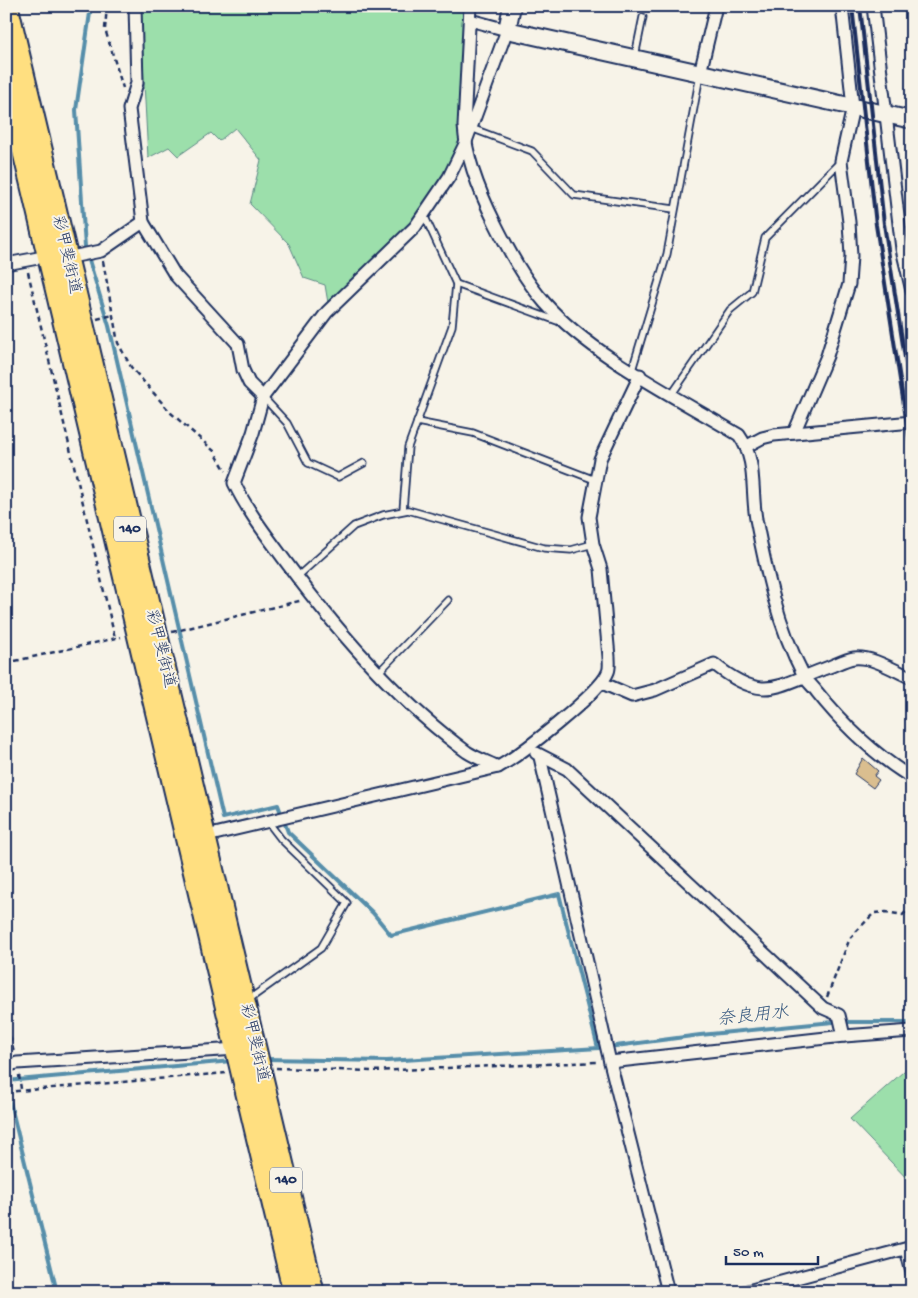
<svg xmlns="http://www.w3.org/2000/svg" width="918" height="1298" font-family="'Gochi Hand','Klee One',sans-serif">
	<rect width="100%" height="100%" fill="#f7f3e8"/>
	<filter id="ink" filterUnits="userSpaceOnUse"><feTurbulence type="fractalNoise" baseFrequency=".02" numOctaves="2"/><feDisplacementMap in="SourceGraphic" scale="10" xChannelSelector="R" yChannelSelector="G"/><feConvolveMatrix kernelMatrix="1 2 1 2 8 2 1 2 1" color-interpolation-filters="sRGB"/></filter>
	<g filter="url(#ink)">
		<!-- green -->
		<g fill="#9cdfab" stroke="#5c8784">
			<polygon points="140,6 429,6 468,13 464,142 442,179 409,225 328,303 325,285 304,278 289,244 250,204 261,160 235,128 219,141 211,133 178,156 169,147 148,158"/>
			<polygon points="912,1064 912,1184 850,1119"/>
		</g>
		<g fill="none" stroke-linecap="round" stroke-linejoin="round">
			<!-- stream -->
			<g stroke="#568eaa" stroke-width="4">
				<polyline points="91,6 76,110 85,247 109,326 223,818 278,805 288,832 373,913 391,935 559,894 598,1048"/>
				<polyline points="608,1047 700,1035 833,1022 912,1022"/>
				<polyline points="264,1059 387,1061 599,1048"/>
				<polyline points="6,1081 232,1061"/>
				<polyline points="10,1102 57,1292"/>
			</g>
		</g>
		<!-- building -->
		<polygon fill="#dabe8f" stroke="#1b2f5e" points="863,758 878,771 874,776 879,780 873,788 854,774"/>
		<g fill="none" stroke-linecap="round" stroke-linejoin="round">
			<defs>
				<g id="lane">
					<polyline points="635,56 643,17"/>
					<polyline points="471,128 532,151 574,195 674,209"/>
					<polyline points="456,284 560,322"/>
					<polyline points="632,370 667,254 700,75"/>
					<polyline points="672,394 730,310 752,292 765,238 841,161"/>
					<polyline points="263,397 287,423 308,463 338,477 364,463"/>
					<polyline points="417,422 473,433 595,480"/>
					<polyline points="403,510 408,447 452,326 456,284 424,215"/>
					<polyline points="297,577 354,526 383,515 408,510 544,548 571,550 593,544"/>
					<polyline points="379,672 448,600"/>
					<polyline points="248,1000 321,948 347,903 281,839 268,822"/>
				</g>
				<g id="street">
					<polyline points="135,6 137,83 129,109 143,222 175,275 238,344 243,370 249,383 263,397"/>
					<path d="M 470,6 L 464,126 C 466,159 480,193 495,223 C 509,251 524,279 545,303 C 592,356 678,398 739,435 C 757,460 751,489 756,519 C 766,571 778,626 803,674 C 806,681 813,686 817,692 C 844,726 875,755 912,778"/>
					<polyline points="873,6 902,249 912,291"/>
					<path d="M 470,20 L 507,30 L 465,144 L 449,177 L 415,227 L 327,312 L 263,397 L 253,433 L 234,483 C 248,512 267,536 286,562 C 337,631 397,701 467,752 C 476,758 488,762 498,767"/>
					<polyline points="700,73 716,6"/>
					<polyline points="6,264 49,256 66,258 101,251 143,222"/>
					<polyline points="794,433 827,356 849,284 851,256 849,222 841,161 853,107 842,6"/>
					<polyline points="747,446 762,438 774,435 912,422"/>
					<path d="M 602,683 L 632,696 L 655,690 L 714,664 C 764,704 776,686 829,667 C 837,664 846,659 854,658 C 873,656 895,671 912,678"/>
					<polyline points="536,753 567,769 823,1008 839,1015 844,1036"/>
					<polyline points="540,757 610,1062 668,1292"/>
					<path d="M 202,837 L 498,767 C 519,756 601,692 608,672 C 610,668 609,661 609,657 L 601,569 L 593,544 L 589,517 L 600,459 L 640,375"/>
					<polyline points="610,1062 844,1036 912,1031"/>
					<polyline points="6,1066 17,1063 237,1049"/>
					<polyline points="906,1249 912,1273"/>
					<polyline points="744,1292 912,1247"/>
				</g>
				<polyline id="secondary" points="512,6 507,30 912,120"/>
				<g id="highway">
					<polyline points="7,6 313,1292"/>
					<polyline points="6,77 294,1292"/>
				</g>
			</defs>
			<!-- lane casing -->
			<use href="#lane" stroke="#1b2f5e" stroke-width="9"/>
			<!-- street casing -->
			<use href="#street" stroke="#1b2f5e" stroke-width="15"/>
			<!-- secondary casing -->
			<use href="#secondary" stroke="#1b2f5e" stroke-width="20"/>
			<!-- highway casing -->
			<use href="#highway" stroke="#1b2f5e" stroke-width="25"/>
			<!-- path -->
			<g stroke="#1b2f5e" stroke-width="2.5" stroke-dasharray="5 4" stroke-linecap="butt">
				<polyline points="107,6 105,29 123,88"/>
				<polyline points="103,261 118,343 131,367 171,413 214,451 226,471"/>
				<polyline points="28,272 115,638"/>
				<polyline points="97,319 113,315"/>
				<polyline points="172,632 303,600"/>
				<polyline points="6,663 121,637"/>
				<polyline points="827,997 850,938 874,913 886,912 903,915 912,904"/>
				<polyline points="6,1019 14,1052"/>
				<polyline points="276,1068 371,1071 598,1062"/>
				<polyline points="19,1075 21,1089"/>
				<polyline points="6,1092 226,1073"/>
			</g>
			<!-- lane -->
			<use href="#lane" stroke="#f7f3e8" stroke-width="5.5"/>
			<!-- street -->
			<use href="#street" stroke="#f7f3e8" stroke-width="11"/>
			<!-- secondary -->
			<use href="#secondary" stroke="#f7f3e8" stroke-width="16"/>
			<!-- highway -->
			<use href="#highway" stroke="#ffdf80" stroke-width="21"/>
			<!-- rail -->
			<g stroke="#1b2f5e" stroke-width="4">
				<polyline points="852,6 876,225 912,457"/>
				<polyline points="860,6 884,224 912,403"/>
			</g>
		</g>
	</g>
	<g text-anchor="middle" dominant-baseline="central" stroke-width="4" stroke-linejoin="round" paint-order="stroke">
		<!-- shield labels -->
		<g fill="#f7f3e8" stroke="#5d6a87" stroke-width="1">
			<rect x="114" y="516.5" width="32" height="25" rx="4"/>
			<rect x="270" y="1167.5" width="32" height="25" rx="4"/>
		</g>
		<g font-size="15" font-weight="bold" fill="#1b2f5e">
			<text x="130" y="529">140</text>
			<text x="286" y="1180">140</text>
		</g>
		<!-- street labels -->
		<g font-size="16" fill="#1b2f5e" stroke="#f7f3e8">
			<text transform="translate(65 255) rotate(77)">彩甲斐街道</text>
			<text transform="translate(159 649) rotate(76)">彩甲斐街道</text>
			<text transform="translate(253 1043) rotate(77)">彩甲斐街道</text>
		</g>
		<!-- water labels -->
		<g font-size="18" font-style="italic" fill="#34567e" stroke="#f7f3e8">
			<text transform="translate(753 1017) rotate(-6)">奈良用水</text>
		</g>
	</g>
	<!-- margin -->
	<rect width="918" height="1298" fill="none" stroke="#f7f3e8" stroke-width="25"/>
	<rect x="12" y="12" width="893" height="1273" fill="none" stroke="#1b2f5e" stroke-width="2" filter="url(#ink)"/>
	<!-- scale -->
	<path d="M726 1256v8h92v-8" fill="none" stroke="#1b2f5e" stroke-width="2.5"/>
	<text x="733" y="1256" font-size="15" fill="#1b2f5e" stroke="#f7f3e8" stroke-width="4" paint-order="stroke">50 m</text>
</svg>
